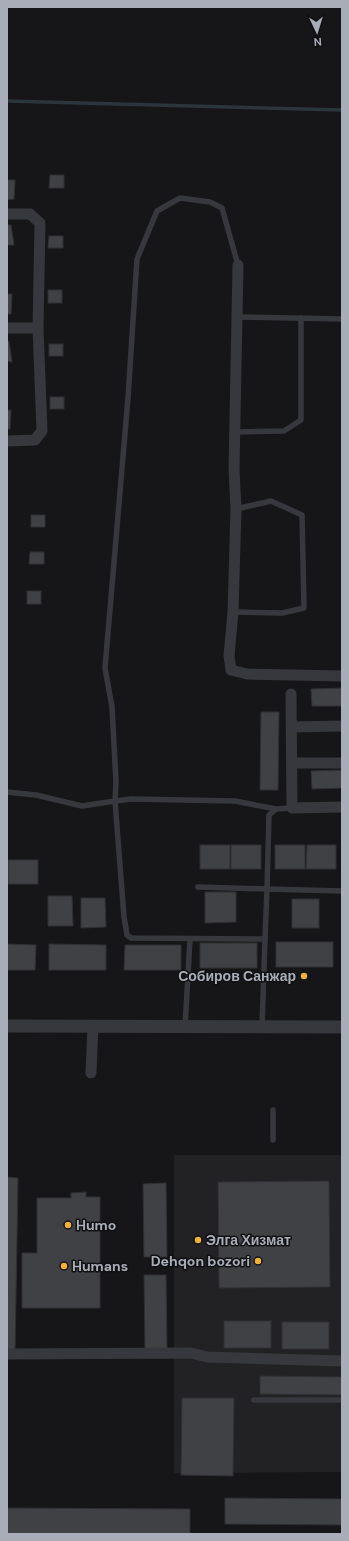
<svg xmlns="http://www.w3.org/2000/svg" width="349" height="1541" font-family="'DM Sans',sans-serif">
	<rect width="100%" height="100%" fill="#161618"/>
	<!-- built -->
	<polygon fill="#222225" points="174,1155 342,1155 342,1472 174,1473"/>
	<g fill="none" stroke-linecap="round" stroke-linejoin="round">
		<!-- stream -->
		<polyline stroke="#2c353c" stroke-width="3.5" points="7,101 342,110"/>
	</g>
	<!-- building -->
	<g fill="#404145" stroke="#303034">
		<polygon points="50,175 64,175 64,188 49,188"/>
		<polygon points="7,180 15,180 14,199 7,200"/>
		<polygon points="7,225 11,225 14,245 7,245"/>
		<polygon points="49,236 63,236 63,248 48,248"/>
		<rect x="48" y="290" width="14" height="13"/>
		<polygon points="7,294 12,294 11,314 7,314"/>
		<polygon points="7,341 9,341 12,362 7,361"/>
		<rect x="49" y="344" width="14" height="12"/>
		<rect x="50" y="397" width="14" height="12"/>
		<polygon points="7,410 11,410 10,429 7,429"/>
		<rect x="31" y="515" width="14" height="12"/>
		<polygon points="30,552 44,552 44,564 29,564"/>
		<rect x="27" y="591" width="14" height="13"/>
		<polygon points="342,688 342,706 312,706 311,689"/>
		<polygon points="261,712 279,712 278,790 260,790"/>
		<polygon points="342,770 342,788 312,789 311,771"/>
		<rect x="200" y="845" width="30" height="24"/>
		<rect x="231" y="845" width="30" height="24"/>
		<rect x="275" y="845" width="30" height="24"/>
		<polygon points="307,845 336,845 336,869 306,869"/>
		<rect x="8" y="860" width="30" height="24"/>
		<polygon points="205,892 236,892 236,922 205,923"/>
		<polygon points="48,896 72,896 73,926 48,926"/>
		<polygon points="81,898 105,898 106,927 81,928"/>
		<rect x="292" y="899" width="27" height="29"/>
		<rect x="276" y="942" width="57" height="25"/>
		<rect x="200" y="943" width="57" height="25"/>
		<polygon points="7,944 36,945 35,970 7,970"/>
		<polygon points="49,944 106,945 106,970 49,970"/>
		<polygon points="125,945 181,945 181,970 124,970"/>
		<polygon points="7,1177 18,1178 15,1351 7,1351"/>
		<polygon points="329,1181 330,1287 219,1288 218,1182"/>
		<polygon points="166,1183 167,1257 144,1257 143,1184"/>
		<polygon points="86,1192 86,1197 100,1197 100,1308 22,1308 22,1253 37,1253 37,1198 71,1198 71,1193"/>
		<polygon points="144,1275 166,1275 167,1349 145,1349"/>
		<rect x="224" y="1321" width="47" height="27"/>
		<rect x="282" y="1322" width="47" height="27"/>
		<polygon points="260,1376 342,1377 342,1395 260,1394"/>
		<polygon points="182,1398 234,1398 233,1476 181,1475"/>
		<polygon points="225,1498 342,1499 342,1525 225,1524"/>
		<polygon points="7,1508 190,1509 190,1534 7,1534"/>
	</g>
	<g fill="none" stroke-linecap="round" stroke-linejoin="round">
		<!-- service -->
		<g stroke="#37383d" stroke-width="5.5">
			<polyline points="237,317 342,319"/>
			<polyline points="235,432 284,431 301,420 301,318"/>
			<polyline points="233,612 282,613 304,608 302,515 271,501 236,509"/>
			<polyline points="7,792 36,795 82,806 115,801 116,782 112,707 105,668 128,398 137,259 157,211 180,198 210,202 222,208 238,265"/>
			<polyline points="276,809 235,801 131,799 115,801 124,917 127,935 131,938 265,939 267,889 342,891"/>
			<polyline points="198,887 267,889 269,815 276,809 292,808"/>
			<polyline points="185,1027 190,939"/>
			<polyline points="262,1027 265,939"/>
			<polyline points="273,1140 273,1110"/>
			<polyline points="254,1400 342,1400"/>
		</g>
		<!-- minor -->
		<g stroke="#37383d" stroke-width="11">
			<polyline points="7,214 30,214 40,223 38,328 42,431 35,440 7,441"/>
			<polyline points="238,265 234,469 236,509 233,612 229,656 231,670 247,674 342,676"/>
			<polyline points="7,328 38,328"/>
			<polyline points="291,694 292,808 342,807"/>
			<polyline points="292,727 342,726"/>
			<polyline points="293,763 342,763"/>
			<polyline points="91,1073 93,1026"/>
			<polyline points="7,1354 191,1353 207,1357 342,1361"/>
		</g>
		<!-- tertiary -->
		<polyline stroke="#37383d" stroke-width="13" points="7,1026 342,1027"/>
	</g>
	<!-- markers -->
	<g fill="#f2b134" stroke="#111113" stroke-width="1.5">
		<circle cx="304" cy="976" r="4"/>
		<circle cx="68" cy="1225" r="4"/>
		<circle cx="198" cy="1240" r="4"/>
		<circle cx="258" cy="1261" r="4"/>
		<circle cx="64" cy="1266" r="4"/>
	</g>
	<g text-anchor="middle" dominant-baseline="central" stroke-width="3" stroke-linejoin="round" paint-order="stroke">
		<!-- poi labels -->
		<g font-size="14" font-weight="bold" fill="#a8adb8" stroke="#111113" text-anchor="start">
			<text x="296" y="976" text-anchor="end">Собиров Санжар</text>
			<text x="76" y="1225">Humo</text>
			<text x="206" y="1240">Элга Хизмат</text>
			<text x="250" y="1261" text-anchor="end">Dehqon bozori</text>
			<text x="72" y="1266">Humans</text>
		</g>
	</g>
	<!-- border -->
	<rect width="349" height="1541" fill="none" stroke="#a8adb8" stroke-width="16"/>
	<!-- north arrow -->
	<g transform="translate(317 32) rotate(176)" stroke="#111113" stroke-width="3" paint-order="stroke">
	<path d="M0-3L7 15L0 10L-7 15Z" fill="#a8adb8"/>
	<text y="-6" font-size="11" font-weight="bold" text-anchor="middle" fill="#a8adb8">N</text>
	</g>
</svg>
